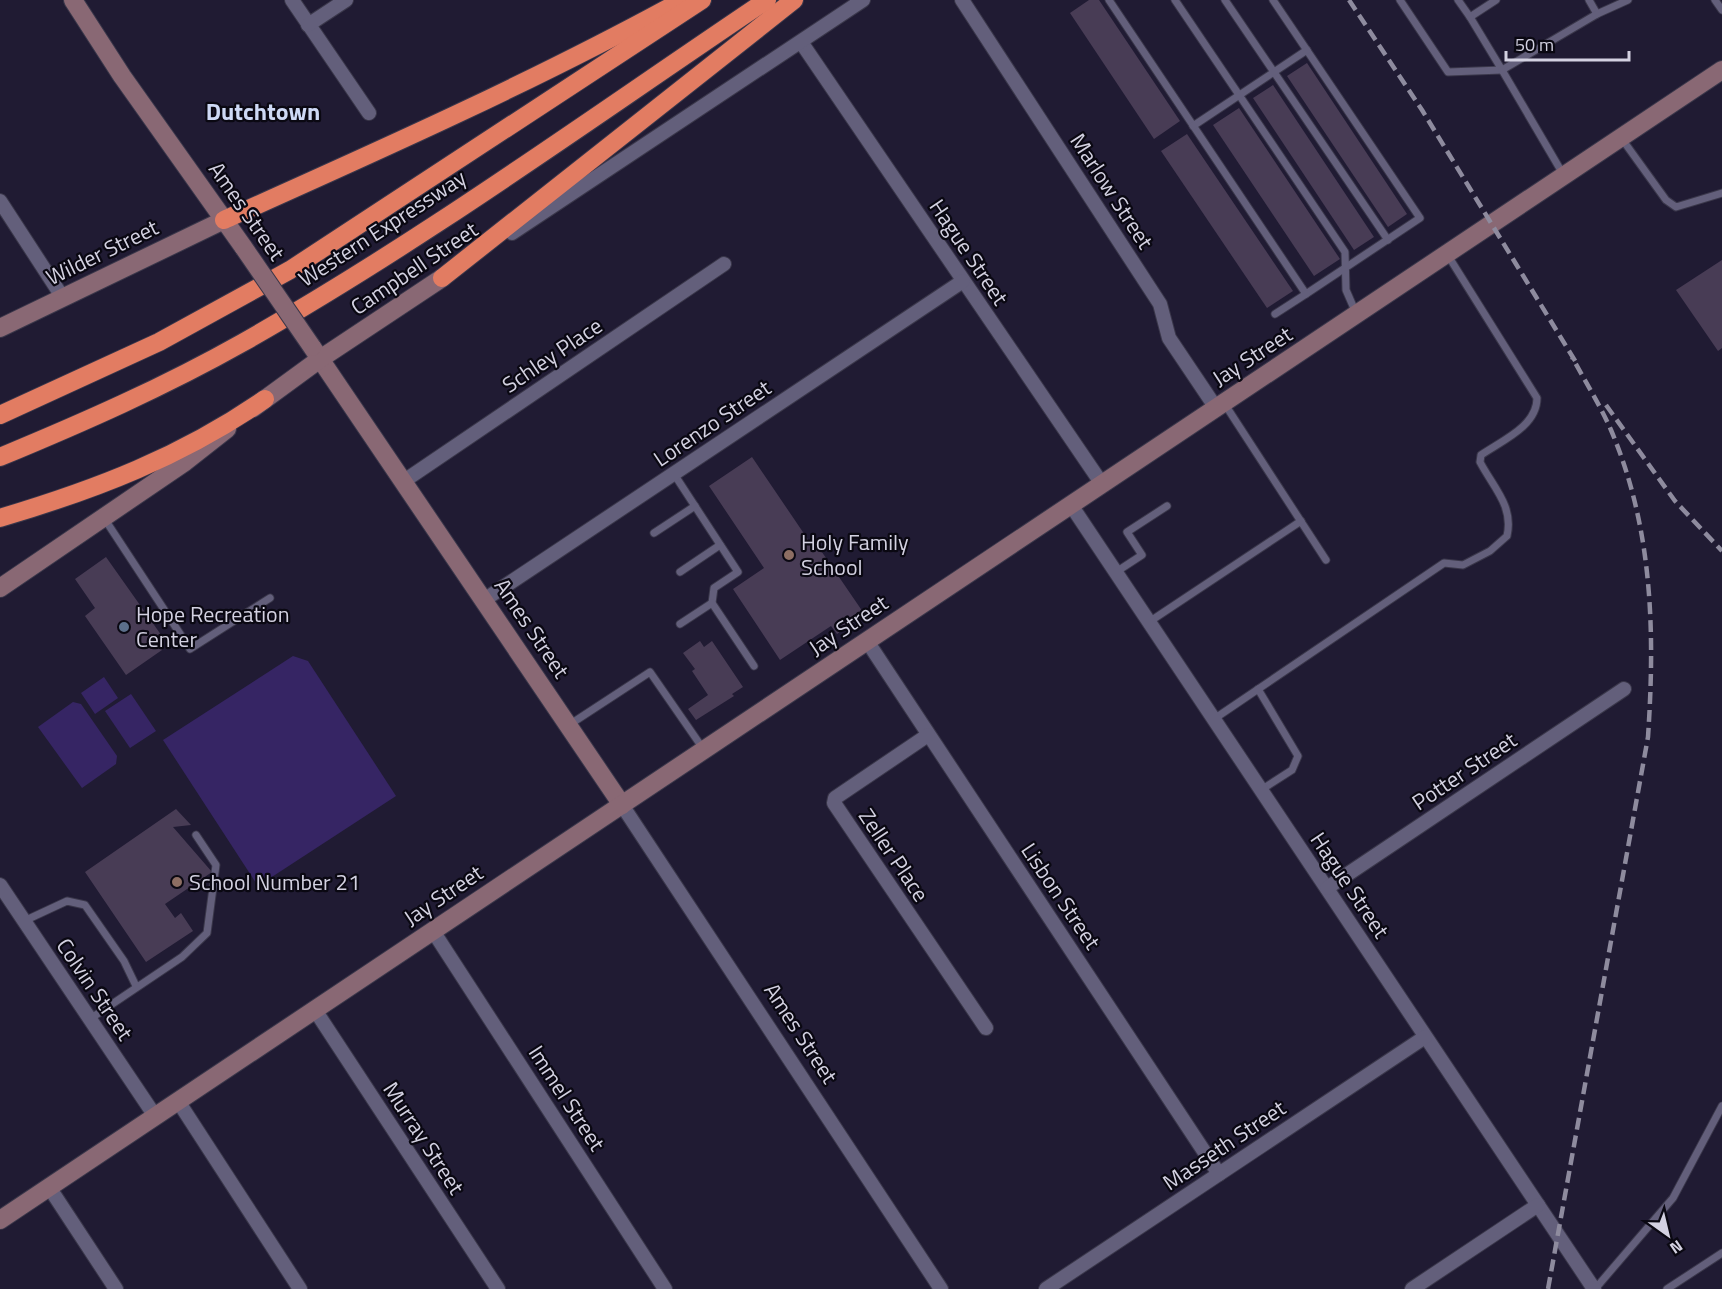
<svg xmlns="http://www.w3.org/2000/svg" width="1722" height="1289" font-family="'Titillium Web',sans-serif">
	<rect width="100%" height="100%" fill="#201b33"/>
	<!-- green -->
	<g fill="#362564">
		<polygon points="293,656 308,661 396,796 258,886 163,740"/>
		<polygon points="104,677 118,698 95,714 81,693"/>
		<polygon points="131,694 156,731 130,748 105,711"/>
		<polygon points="73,702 81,704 117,756 116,764 82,788 38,727"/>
	</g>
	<!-- building -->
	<g fill="#483c55">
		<polygon points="1089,0 1099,0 1180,121 1154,139 1070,13"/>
		<polygon points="1307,63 1407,214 1388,227 1287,76"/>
		<polygon points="1273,85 1374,237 1354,250 1253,98"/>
		<polygon points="1239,108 1340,259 1314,276 1213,125"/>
		<polygon points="1187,134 1293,291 1267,308 1161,151"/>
		<polygon points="1722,260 1722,348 1718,351 1676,290"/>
		<polygon points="752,457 809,541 813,539 865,615 837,634 831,626 780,660 733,589 764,568 709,486"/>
		<polygon points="106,557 164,639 158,643 162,650 126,675 85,616 95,608 75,579"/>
		<polygon points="700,641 704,647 712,641 743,687 732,694 734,696 696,720 688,709 708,695 692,671 695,669 683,653"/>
		<polygon points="176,809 191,825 173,827 212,872 165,904 175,918 181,913 193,931 146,962 85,872"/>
	</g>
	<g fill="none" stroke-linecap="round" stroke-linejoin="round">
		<defs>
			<g id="lane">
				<polyline points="1109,0 1306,294 1420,218 1273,0"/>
				<polyline points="1175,0 1345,252 1346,290 1356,313"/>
				<polyline points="1225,0 1388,240"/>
				<polyline points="1400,0 1448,72 1502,70 1470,17 1496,0"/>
				<polyline points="1458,0 1470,17"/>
				<polyline points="1589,0 1597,14"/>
				<polyline points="1715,0 1722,10"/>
				<polyline points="1193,126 1307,50"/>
				<polyline points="1622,139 1666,200 1676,207 1722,193"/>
				<polyline points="1563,174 1502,70 1597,14 1628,0"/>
				<polyline points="1275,314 1306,294"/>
				<polyline points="1224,403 1326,560"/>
				<polyline points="674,474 738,572 714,588 712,603 754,666"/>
				<polyline points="104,518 190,649 270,598"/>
				<polyline points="654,533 695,506"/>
				<polyline points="680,572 720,545"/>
				<polyline points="1116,572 1142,555 1127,532 1167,506"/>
				<polyline points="1149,622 1301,521"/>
				<polyline points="680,624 712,603"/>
				<polyline points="1258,689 1298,756 1292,770 1261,790"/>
				<path d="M 1214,719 L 1444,563 L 1463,565 L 1490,551 L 1507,536 C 1514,506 1493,487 1480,462 L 1481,455 C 1503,440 1537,426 1537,398 L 1447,254"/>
				<polyline points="569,725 650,672 704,750"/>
				<polyline points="24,921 67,901 85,905 124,961 136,986"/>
				<polyline points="90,1019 182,957 207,933 216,865 196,835"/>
				<polyline points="1595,1289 1673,1198 1722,1106"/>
				<polyline points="1667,1289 1722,1253"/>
			</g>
			<g id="street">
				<polyline points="292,0 369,113"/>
				<polyline points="962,0 1160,304 1169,338 1216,408"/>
				<polyline points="308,25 346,0"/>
				<polyline points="801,42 1102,484"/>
				<polyline points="0,201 63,298"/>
				<polyline points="512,233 863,0"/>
				<polyline points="404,481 724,264"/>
				<polyline points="1071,505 1594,1289"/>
				<polyline points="484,600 963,281"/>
				<polyline points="867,641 1219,1174"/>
				<polyline points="928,735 835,798 834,803 986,1028"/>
				<polyline points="622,805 941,1289"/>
				<polyline points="0,885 155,1116"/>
				<polyline points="1327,888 1624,689"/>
				<polyline points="433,931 665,1289"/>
				<polyline points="315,1010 498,1289"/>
				<polyline points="178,1101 300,1289"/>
				<polyline points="49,1187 116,1289"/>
				<polyline points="1046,1289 1425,1037"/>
				<polyline points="1412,1289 1538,1205"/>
			</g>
			<g id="secondary">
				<polyline points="73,0 122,76 244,248"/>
				<polyline points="0,328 224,220"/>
				<polyline points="312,347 622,805"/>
				<polyline points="253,408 320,359 442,278"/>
				<polyline points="0,588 185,462 227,429"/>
				<polyline points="0,1220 1722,70"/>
			</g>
			<g id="highway">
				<path d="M 224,220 C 378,151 533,82 681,1"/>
				<polyline points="442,278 794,0"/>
				<polyline points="0,415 159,342 290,270 702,0"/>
				<path d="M 0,457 C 82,423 164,387 242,343 C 424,240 594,116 767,0"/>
				<path d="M 0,518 C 97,489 181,457 265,399"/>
			</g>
		</defs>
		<!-- lane casing -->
		<use href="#lane" stroke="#3a374a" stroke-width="9"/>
		<!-- street casing -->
		<use href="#street" stroke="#3a374a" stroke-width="16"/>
		<!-- secondary casing -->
		<use href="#secondary" stroke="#3a374a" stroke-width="20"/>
		<!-- highway casing -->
		<use href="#highway" stroke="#3a374a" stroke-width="20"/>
		<!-- lane -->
		<use href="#lane" stroke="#635f7b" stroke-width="7"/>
		<!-- street -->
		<use href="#street" stroke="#635f7b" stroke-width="14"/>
		<!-- secondary -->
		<use href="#secondary" stroke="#896874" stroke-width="18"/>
		<!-- highway -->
		<use href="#highway" stroke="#e27c62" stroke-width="18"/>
		<!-- rail -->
		<g stroke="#8e8b9e" stroke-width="4.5" stroke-dasharray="12 6" stroke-linecap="butt">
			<polyline points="1349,0 1422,110 1577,364"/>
			<polyline points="1606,405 1675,501 1722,551"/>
			<path d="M 1548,1289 L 1648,737 C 1655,632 1653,529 1611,430 C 1600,405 1585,381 1572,357"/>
		</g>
		<defs>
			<polyline id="secondary-bridge" points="244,248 312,347"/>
		</defs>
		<!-- secondary-bridge casing -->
		<use href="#secondary-bridge" stroke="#3a374a" stroke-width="20" stroke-linecap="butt"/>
		<!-- secondary-bridge -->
		<use href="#secondary-bridge" stroke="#896874" stroke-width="18"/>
	</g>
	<!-- markers -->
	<g fill="#8d6e63" stroke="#0a0812" stroke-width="2">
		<circle cx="789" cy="555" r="6"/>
		<circle cx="177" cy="882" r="6"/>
	</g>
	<circle fill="#5c6f8a" stroke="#0a0812" stroke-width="2" cx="124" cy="627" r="6"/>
	<g text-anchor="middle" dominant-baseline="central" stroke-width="4.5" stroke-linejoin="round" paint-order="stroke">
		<!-- street labels -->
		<g font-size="22" fill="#d3d1e1" stroke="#0a0812">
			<text transform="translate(1112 191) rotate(57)">Marlow Street</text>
			<text transform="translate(247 211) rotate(55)">Ames Street</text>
			<text transform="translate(382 228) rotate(-33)">Western Expressway</text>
			<text transform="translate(102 252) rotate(-26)">Wilder Street</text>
			<text transform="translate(969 252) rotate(56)">Hague Street</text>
			<text transform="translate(414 268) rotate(-34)">Campbell Street</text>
			<text transform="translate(552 355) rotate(-34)">Schley Place</text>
			<text transform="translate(1252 356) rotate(-33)">Jay Street</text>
			<text transform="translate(712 423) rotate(-34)">Lorenzo Street</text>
			<text transform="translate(848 625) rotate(-34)">Jay Street</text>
			<text transform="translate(532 628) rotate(56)">Ames Street</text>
			<text transform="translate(1464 771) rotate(-34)">Potter Street</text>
			<text transform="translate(894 855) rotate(56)">Zeller Place</text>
			<text transform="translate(1350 885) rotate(56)">Hague Street</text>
			<text transform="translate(443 895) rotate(-34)">Jay Street</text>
			<text transform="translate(1061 896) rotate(56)">Lisbon Street</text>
			<text transform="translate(95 989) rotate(56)">Colvin Street</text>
			<text transform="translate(801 1033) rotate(57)">Ames Street</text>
			<text transform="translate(567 1098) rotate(57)">Immel Street</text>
			<text transform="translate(424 1138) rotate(57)">Murray Street</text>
			<text transform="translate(1224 1145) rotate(-34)">Masseth Street</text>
		</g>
		<!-- poi labels -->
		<g font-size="22" fill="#d3d1e1" stroke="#0a0812" text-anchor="start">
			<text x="801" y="542">Holy Family<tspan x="801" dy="25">School</tspan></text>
			<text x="136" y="614">Hope Recreation<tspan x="136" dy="25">Center</tspan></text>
			<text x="189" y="882">School Number 21</text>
		</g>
		<!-- neighbourhood labels -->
		<g font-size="24" font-weight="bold" fill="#ced9f5" stroke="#0a0812">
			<text x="263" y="111">Dutchtown</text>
		</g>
	</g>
	<!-- north arrow -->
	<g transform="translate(1668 1235) rotate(146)" stroke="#0a0812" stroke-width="4.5" paint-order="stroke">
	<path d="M0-4.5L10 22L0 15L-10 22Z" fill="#d3d1e1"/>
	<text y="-9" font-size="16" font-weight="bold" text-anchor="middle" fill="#d3d1e1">N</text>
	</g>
	<!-- scale -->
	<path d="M1506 51v9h123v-9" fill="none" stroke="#d3d1e1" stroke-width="3"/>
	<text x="1515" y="51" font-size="18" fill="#d3d1e1" stroke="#0a0812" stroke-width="4.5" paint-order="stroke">50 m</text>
</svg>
